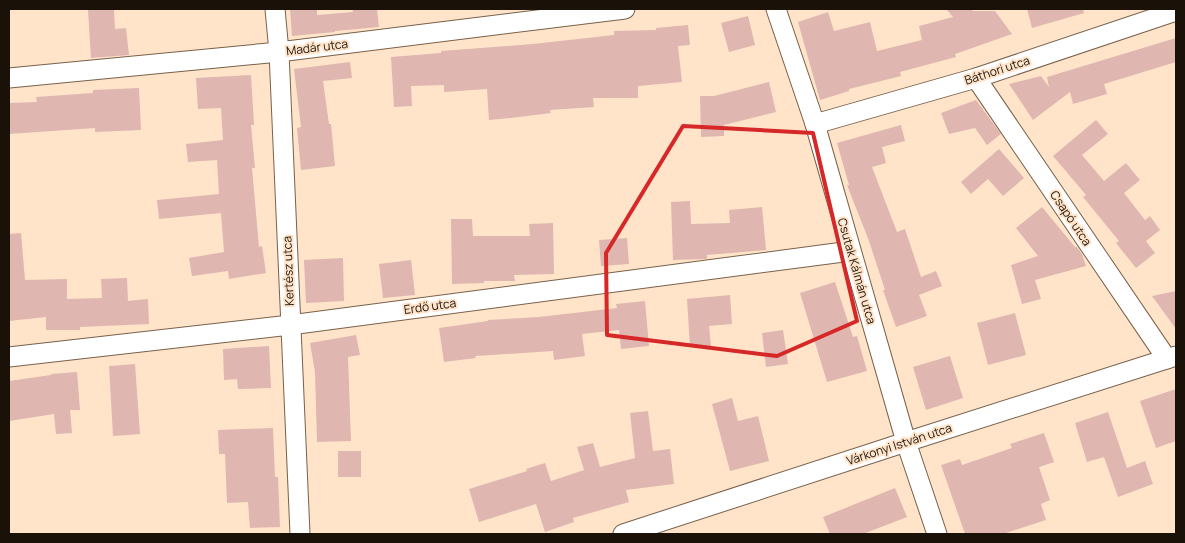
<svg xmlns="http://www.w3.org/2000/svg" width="1185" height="543" font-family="Manrope,sans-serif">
	<rect width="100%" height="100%" fill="#ffe4ca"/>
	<!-- building -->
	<g fill="#dfb6b0">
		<polygon points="101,9 114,9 115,29 126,28 129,55 91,58 88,10"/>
		<polygon points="290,9 317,9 317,15 353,12 352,9 377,9 379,27 335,31 335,32 292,36"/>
		<polygon points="946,9 971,9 973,11 995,11 1012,34 955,54 956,57 900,72 901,76 849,89 849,91 820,100 798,22 828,12 834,31 870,22 877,51 922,40 919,26 953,17"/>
		<polygon points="1027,9 1083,9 1084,13 1032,28"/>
		<polygon points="748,16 755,45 729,52 721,23"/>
		<polygon points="688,25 690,45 678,46 682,82 638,86 638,98 593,98 594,107 550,110 551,113 511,118 489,120 487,89 444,92 444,85 411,86 412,106 394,107 391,57 441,53 441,51 533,44 614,35 614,31 656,30 656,28"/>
		<polygon points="1176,38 1176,62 1104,84 1107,94 1073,104 1070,92 1033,120 1009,84 1041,76 1049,87 1047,77"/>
		<polygon points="350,62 352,78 323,81 329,124 331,124 335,166 301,170 297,128 301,127 294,69"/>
		<polygon points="251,75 254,125 251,125 255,168 252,168 259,247 262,246 266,273 229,279 228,271 192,276 189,258 224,252 221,213 159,219 157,200 219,194 217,160 188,162 186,144 223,140 221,108 198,109 196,78"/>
		<polygon points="769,82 776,112 724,125 724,136 701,137 700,96 714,96"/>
		<polygon points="139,88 141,130 95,132 95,128 9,134 9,103 37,102 36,97 93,93 93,90"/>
		<polygon points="976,100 1001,134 987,145 975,128 949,134 941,113"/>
		<polygon points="1096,120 1108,134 1082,155 1104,181 1126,163 1140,180 1124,193 1145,220 1150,216 1160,230 1146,241 1155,253 1136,268 1116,243 1119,241 1083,197 1086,195 1053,156"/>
		<polygon points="901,125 905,141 882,147 886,163 872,167 897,232 905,229 921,277 936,271 942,286 919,295 927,316 896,327 883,290 885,290 869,241 847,185 849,185 837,143"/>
		<polygon points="999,149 1024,178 1003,196 988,179 971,194 961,182"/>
		<polygon points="690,201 691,224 730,223 729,210 762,207 766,250 707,255 707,259 705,259 673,260 671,202"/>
		<polygon points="1042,207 1075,247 1077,247 1082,254 1086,266 1035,280 1041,299 1022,304 1011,265 1038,256 1016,228"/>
		<polygon points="451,219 472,219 473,236 530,236 529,224 553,223 554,274 514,275 515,281 484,281 484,283 452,284"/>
		<polygon points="21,233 25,280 67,279 67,299 102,298 101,279 127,278 128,301 148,299 149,324 80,327 80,330 46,330 46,317 9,321 9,234"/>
		<polygon points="627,238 629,264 601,266 599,240"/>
		<polygon points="343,258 344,301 306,303 304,260"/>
		<polygon points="411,260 415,295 383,298 379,264"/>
		<polygon points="835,282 853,337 857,336 867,371 827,382 800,293"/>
		<polygon points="1176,291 1176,329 1152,296"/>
		<polygon points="730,295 732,324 709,326 711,346 690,347 687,299"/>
		<polygon points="645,301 649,346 621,349 619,330 582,334 585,356 554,360 553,351 475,356 476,358 444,362 439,328 488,321 488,320 539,317 617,308 616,304"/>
		<polygon points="1015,313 1026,355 988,365 977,323"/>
		<polygon points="783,330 788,364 766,367 762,333"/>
		<polygon points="356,335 360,355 348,357 351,441 317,442 315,372 310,343"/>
		<polygon points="269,346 271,388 238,389 237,379 224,380 223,349"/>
		<polygon points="950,356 963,398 926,410 913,367"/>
		<polygon points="135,364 140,434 113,436 109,366"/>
		<polygon points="77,372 80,410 70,410 72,433 56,434 54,414 9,421 9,381 51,375 51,374"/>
		<polygon points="1176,389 1176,441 1156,448 1140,401"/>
		<polygon points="732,398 738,421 758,416 769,461 730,471 712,404"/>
		<polygon points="648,411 653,451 670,449 674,484 626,490 629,502 573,518 574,522 545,532 536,504 479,522 469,489 527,471 526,469 545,463 551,481 584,470 577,447 593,443 600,467 635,458 630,413"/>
		<polygon points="1108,412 1127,468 1145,461 1153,484 1118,497 1104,457 1087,462 1075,423"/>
		<polygon points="273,428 275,477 278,477 280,527 250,528 248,502 227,503 225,454 219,454 218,430"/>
		<polygon points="1044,433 1054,462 1039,467 1050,500 1041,504 1046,520 1003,534 965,534 941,465 960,459 962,465 1012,448 1010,444"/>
		<rect x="338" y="451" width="23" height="26"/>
		<polygon points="895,488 907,517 863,534 830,534 823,517"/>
	</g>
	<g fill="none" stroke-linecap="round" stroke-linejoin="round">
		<defs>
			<g id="minor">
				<polyline points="275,9 279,52 300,534"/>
				<polyline points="776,9 815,124 906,442 937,534"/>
				<polyline points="9,78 279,52 625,9"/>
				<polyline points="976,78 1167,359"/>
				<polyline points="815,124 976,78 1176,11"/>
				<polyline points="9,357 290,325 851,251"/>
				<polyline points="623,534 906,442 1176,356"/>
			</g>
		</defs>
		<!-- minor casing -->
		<use href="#minor" stroke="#78614a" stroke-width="21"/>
		<!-- minor -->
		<use href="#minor" stroke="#fff" stroke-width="19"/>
	</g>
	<!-- marked area -->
	<path fill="none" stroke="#d62828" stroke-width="4" stroke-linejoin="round" d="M 683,126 L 813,133 L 857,321 L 777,356 L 607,335 L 606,253 Z"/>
	<g text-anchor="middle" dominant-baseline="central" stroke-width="4" stroke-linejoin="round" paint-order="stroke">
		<!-- street labels -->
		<g font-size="12" fill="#1a1108" stroke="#ffe4ca">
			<text transform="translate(317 47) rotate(-7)">Madár utca</text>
			<text transform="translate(997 70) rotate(-18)">Báthori utca</text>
			<text transform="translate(1071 218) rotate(56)">Csapó utca</text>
			<text transform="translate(288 271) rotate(-92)">Kertész utca</text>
			<text transform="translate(857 271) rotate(74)">Csutak Kálmán utca</text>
			<text transform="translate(430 306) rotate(-8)">Erdő utca</text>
			<text transform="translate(899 444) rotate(-18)">Várkonyi István utca</text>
		</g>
	</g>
	<!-- border -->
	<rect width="1185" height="543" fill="none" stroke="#1a1108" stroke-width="20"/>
</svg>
